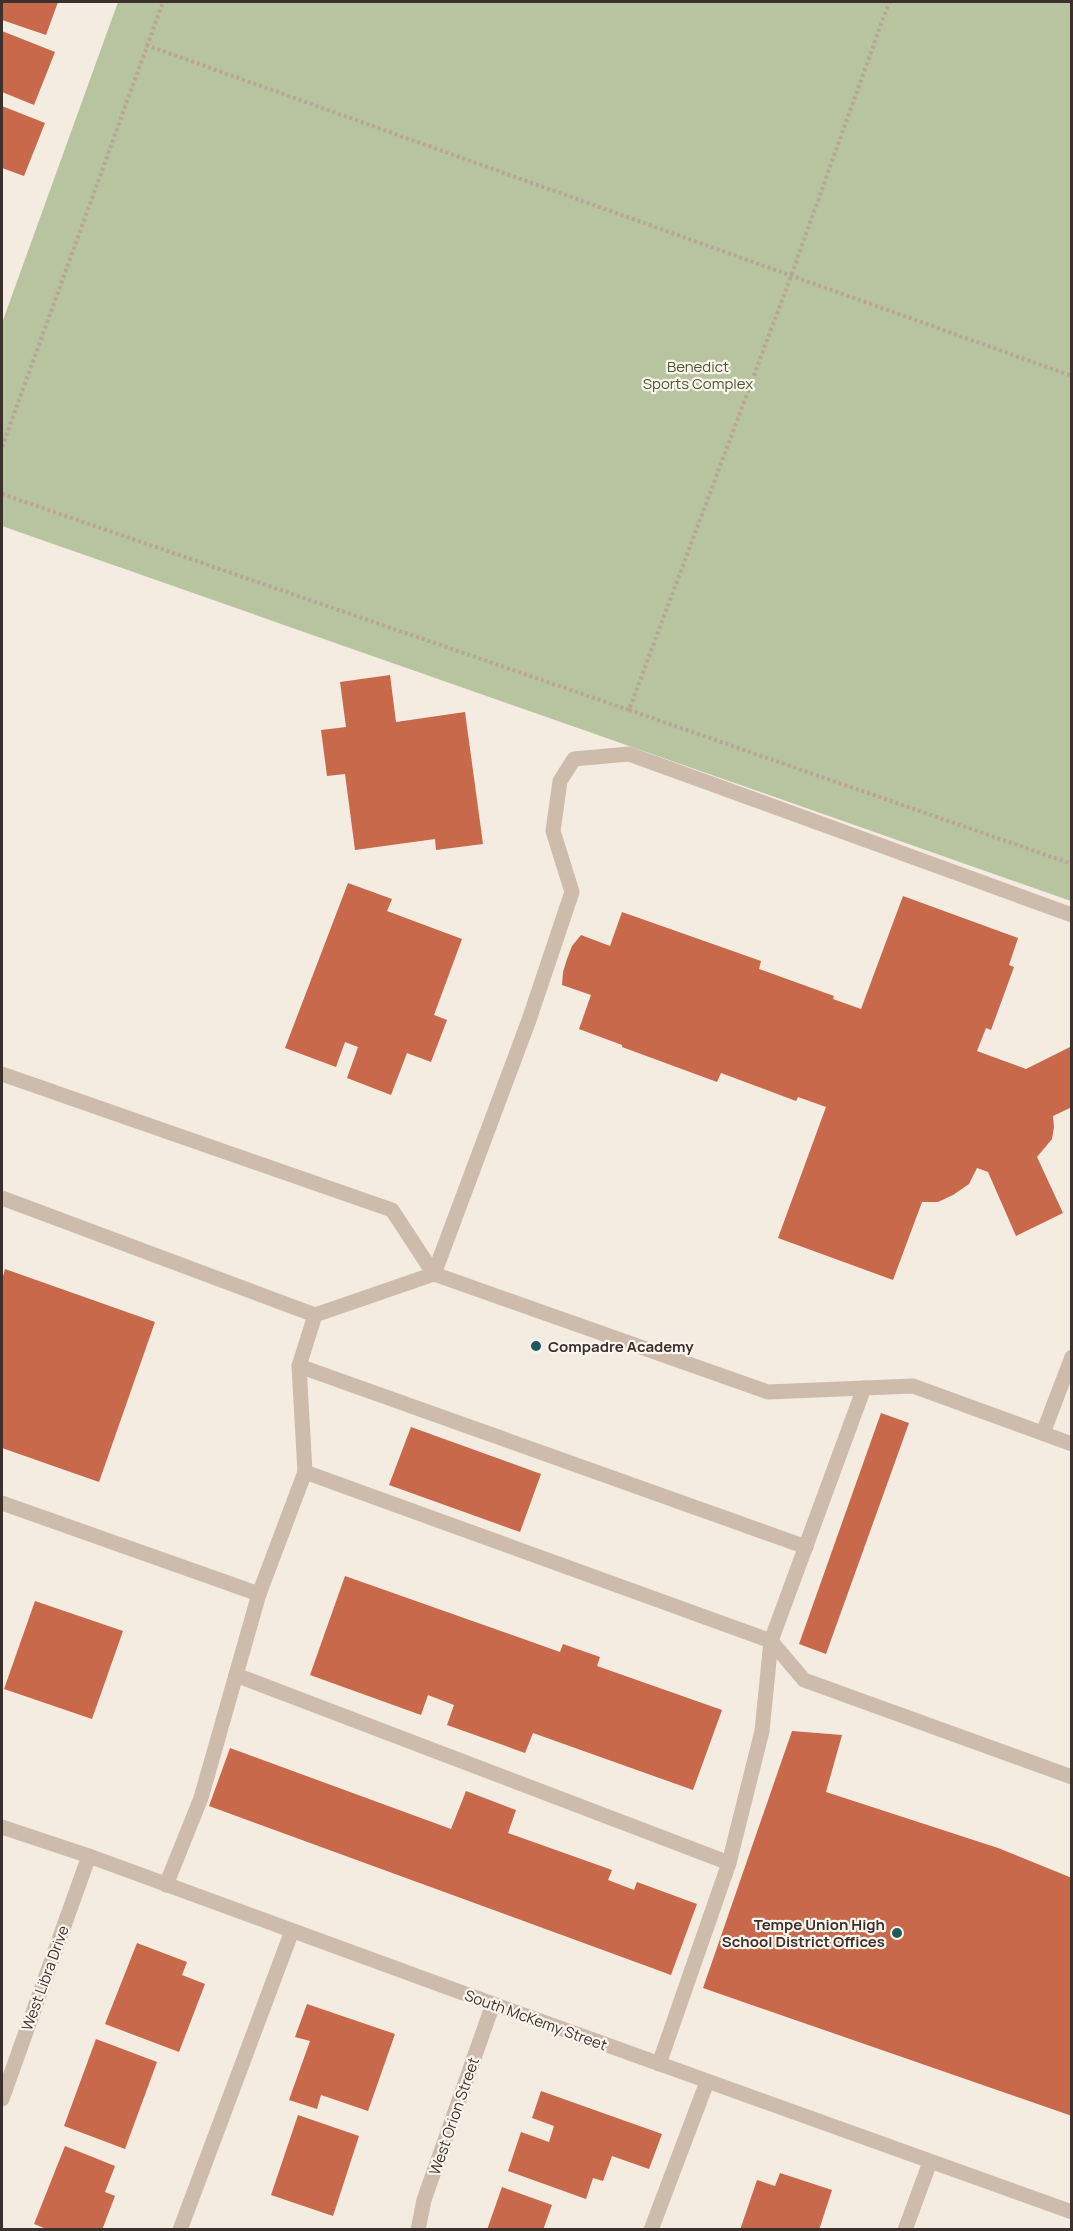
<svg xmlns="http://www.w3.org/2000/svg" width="1073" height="2231" font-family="Manrope,sans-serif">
	<rect width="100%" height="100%" fill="#f4ebe1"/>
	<!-- green -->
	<polygon fill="#b8c4a0" points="118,2 1071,2 1071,901 2,526 2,323"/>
	<!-- building -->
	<g fill="#c8694b">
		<polygon points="2,2 58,2 46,35 2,20"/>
		<polygon points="2,31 55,52 34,105 2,92"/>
		<polygon points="2,106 45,123 24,176 2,168"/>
		<polygon points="390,675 396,722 465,712 483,844 436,850 435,839 355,850 345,774 327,776 321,730 346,727 340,682"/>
		<polygon points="348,883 392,899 387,911 462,939 434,1015 447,1020 431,1062 407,1053 391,1095 347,1078 358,1047 345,1042 336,1067 285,1048"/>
		<polygon points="903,896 1018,938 1009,965 1014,967 991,1030 986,1028 977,1051 1026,1069 1072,1046 1072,1107 1053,1116 1054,1127 1052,1139 1037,1157 1063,1213 1016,1236 988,1172 977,1168 969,1184 953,1195 938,1202 922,1202 893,1280 778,1238 826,1107 798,1097 796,1101 721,1073 717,1082 622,1047 622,1045 579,1029 591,995 562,985 563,972 567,959 572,946 581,935 610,946 622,912 761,961 759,969 834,996 833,999 861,1009"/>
		<polygon points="5,1269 155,1322 99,1482 2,1448 2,1280"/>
		<polygon points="881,1413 909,1423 826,1654 799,1644"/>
		<polygon points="411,1427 541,1474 520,1532 389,1485"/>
		<polygon points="345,1576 560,1652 563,1644 600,1657 597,1666 722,1710 693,1790 533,1733 525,1753 447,1725 454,1705 428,1695 421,1715 310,1675"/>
		<polygon points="35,1601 123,1631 92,1719 4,1689"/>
		<polygon points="792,1731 842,1735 826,1792 998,1848 1072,1878 1072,2116 703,1988"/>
		<polygon points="230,1748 451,1829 466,1791 516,1810 508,1833 612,1870 608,1880 634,1890 637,1882 697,1904 671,1975 209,1806"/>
		<polygon points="137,1943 187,1962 182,1975 205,1984 179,2052 105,2024"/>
		<polygon points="307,2004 395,2034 368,2111 321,2095 317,2109 289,2100 310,2041 295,2037"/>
		<polygon points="96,2039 157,2062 125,2149 64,2126"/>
		<polygon points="541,2091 662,2134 649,2169 612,2156 603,2181 593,2178 586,2199 508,2171 521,2132 549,2142 554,2126 532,2118"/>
		<polygon points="298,2115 359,2136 333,2216 271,2195"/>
		<polygon points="65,2146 115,2166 105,2192 115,2196 102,2230 49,2230 34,2224"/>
		<polygon points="780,2173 832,2190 819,2230 740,2230 757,2180 775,2186"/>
		<polygon points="502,2187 552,2205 543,2230 487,2230"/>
	</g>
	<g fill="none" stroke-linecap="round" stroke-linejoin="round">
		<!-- path -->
		<g stroke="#b9a596" stroke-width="4" stroke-dasharray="3 3" stroke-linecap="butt">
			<polyline points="146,45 1072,376"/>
			<polyline points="2,447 163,2"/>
			<polyline points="2,494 629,710 791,276 889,2"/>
			<polyline points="629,710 1072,864"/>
		</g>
		<!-- minor -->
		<g stroke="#cdbbac" stroke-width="15">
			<polyline points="2,1074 392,1210 434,1274 768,1392 913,1386 1072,1444"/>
			<polyline points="2,1198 315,1315 299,1366 305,1472"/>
			<polyline points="315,1315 434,1274 529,1020 572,892 553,831 560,781 574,759 629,754 1072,915"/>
			<polyline points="299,1366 806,1547"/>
			<polyline points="1043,1433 1072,1357"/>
			<polyline points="2,1503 259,1594 305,1472 771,1641 804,1680 1072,1777"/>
			<polyline points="236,1675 729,1863"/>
			<polyline points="2,1827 89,1856 493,2004 1072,2212"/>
			<polyline points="166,1885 201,1798 259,1594"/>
			<polyline points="659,2064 729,1863 762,1731 771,1641 864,1388"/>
			<polyline points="2,2099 89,1856"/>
			<polyline points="180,2230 292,1931"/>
			<polyline points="418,2230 424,2200 493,2004"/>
			<polyline points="651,2230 707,2082"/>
			<polyline points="905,2230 930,2162"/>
		</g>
	</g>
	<!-- markers -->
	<g fill="#1f5a5e" stroke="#fbf5ee" stroke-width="2">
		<circle cx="536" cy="1346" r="6"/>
		<circle cx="897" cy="1933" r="6"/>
	</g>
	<g text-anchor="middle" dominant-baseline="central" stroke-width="4.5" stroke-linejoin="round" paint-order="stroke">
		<!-- park labels -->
		<g font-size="15" fill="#4a5a2e" stroke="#fbf5ee">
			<text x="698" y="366">Benedict<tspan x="698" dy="17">Sports Complex</tspan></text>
		</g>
		<!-- poi labels -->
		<g font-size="15" font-weight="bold" fill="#3b302b" stroke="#fbf5ee" text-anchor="start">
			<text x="548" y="1346">Compadre Academy</text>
			<text x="885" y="1924" text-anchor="end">Tempe Union High<tspan x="885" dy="17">School District Offices</tspan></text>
		</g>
		<!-- street labels -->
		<g font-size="15" fill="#3b302b" stroke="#fbf5ee">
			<text transform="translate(45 1978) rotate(-70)">West Libra Drive</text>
			<text transform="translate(536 2020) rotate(20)">South McKemy Street</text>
			<text transform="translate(454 2116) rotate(-71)">West Orion Street</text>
		</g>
	</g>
	<!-- border -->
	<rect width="1073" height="2231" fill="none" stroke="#3b302b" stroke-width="6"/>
</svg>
